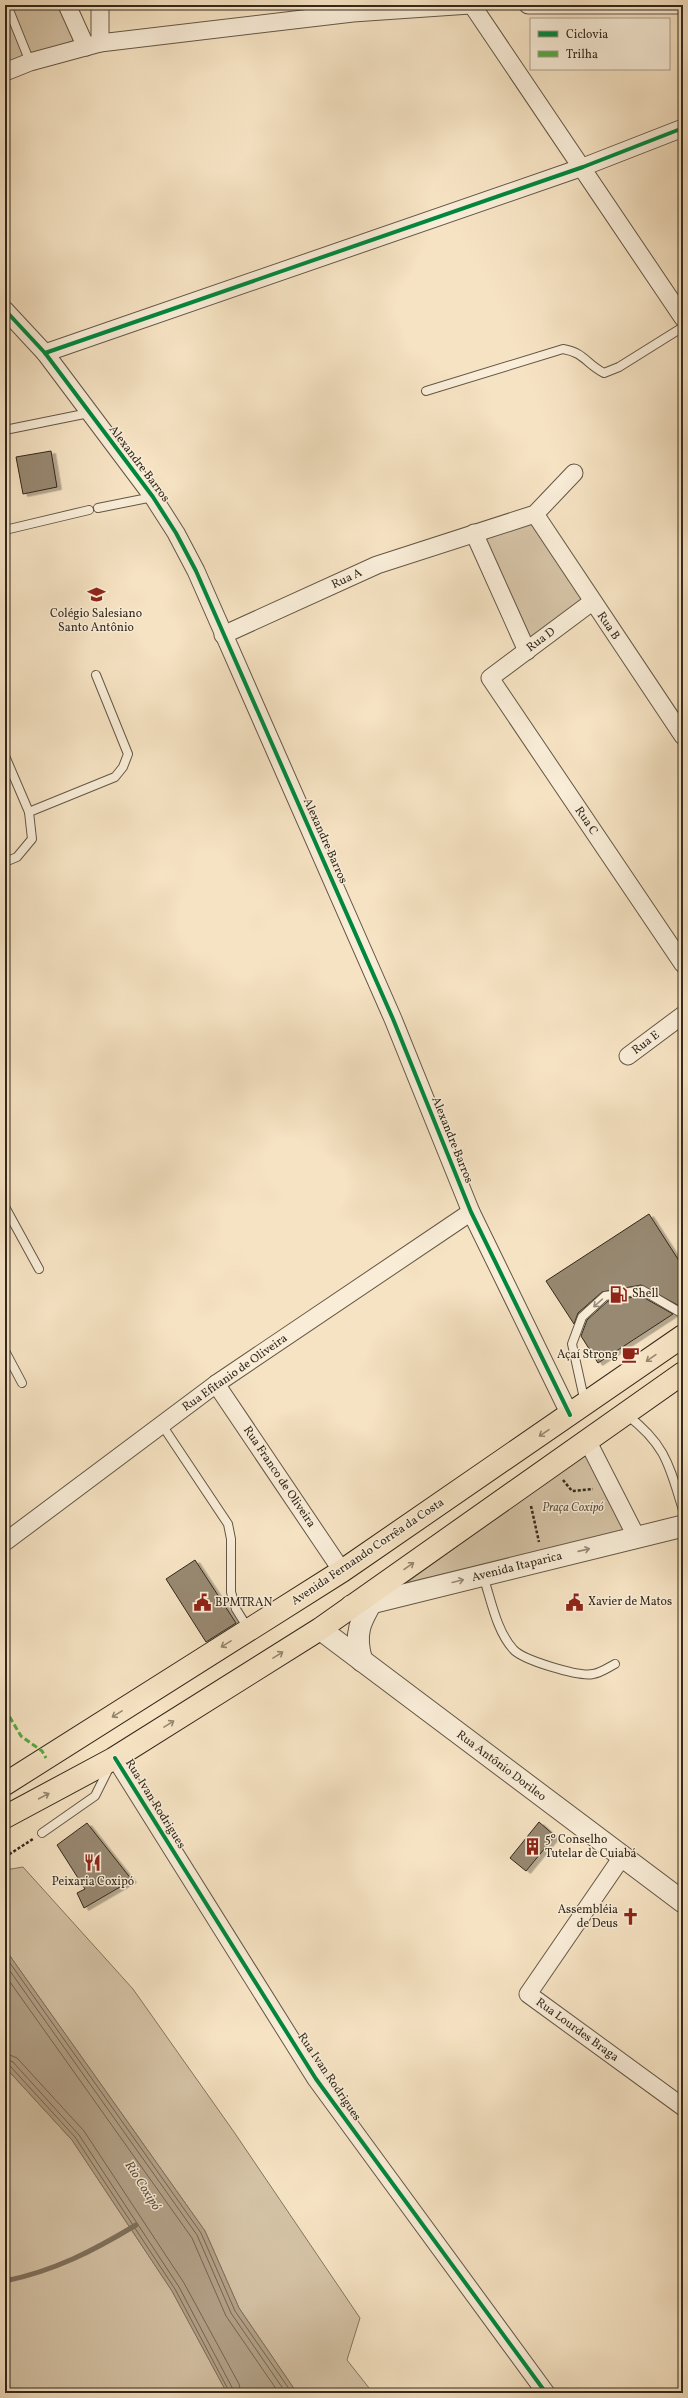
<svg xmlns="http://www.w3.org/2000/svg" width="688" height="2398" font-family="Vollkorn,serif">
	<defs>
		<filter id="shadow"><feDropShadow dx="4.5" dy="2.5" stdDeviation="0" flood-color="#0004"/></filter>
	</defs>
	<rect width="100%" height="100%" fill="#f6e3c3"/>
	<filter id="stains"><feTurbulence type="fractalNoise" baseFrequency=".005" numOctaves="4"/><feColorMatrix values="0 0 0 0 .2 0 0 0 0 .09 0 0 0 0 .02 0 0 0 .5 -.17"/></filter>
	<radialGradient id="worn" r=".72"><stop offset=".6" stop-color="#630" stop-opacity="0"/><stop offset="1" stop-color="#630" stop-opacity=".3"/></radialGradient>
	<!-- green -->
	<g fill="#d5c3a6" stroke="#847660">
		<polygon points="5,5 59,5 75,40 5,68"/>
		<polygon points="534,519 583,601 527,644 480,537"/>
		<polygon points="584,1455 588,1456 627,1531 406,1583"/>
		<polygon points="23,1867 133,1989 234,2132 360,2318 347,2360 373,2393 297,2393 239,2308 205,2231 5,1949 5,1870"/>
		<polygon points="5,2067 72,2140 172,2291 227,2393 5,2393"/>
	</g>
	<!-- water -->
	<polygon fill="#b4a38a" stroke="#80725e" points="5,1949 205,2231 239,2308 297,2393 227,2393 172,2291 72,2140 5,2067"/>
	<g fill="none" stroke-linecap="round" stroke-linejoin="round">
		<!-- shore -->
		<g stroke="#746652" stroke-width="1">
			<polyline points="5,1956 201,2233 235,2311 292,2393"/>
			<polyline points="5,1964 197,2235 231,2313 286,2393"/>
			<polyline points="5,1975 192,2238 226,2316 279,2393"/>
			<polyline points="5,2053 17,2058 84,2131 184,2283 239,2384 241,2393"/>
			<polyline points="5,2059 13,2062 79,2135 179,2287 235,2393"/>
			<polyline points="5,2064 10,2066 75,2137 175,2289 230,2393"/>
		</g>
		<!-- stream -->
		<path stroke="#80725e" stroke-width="5" d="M 5,2281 C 54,2271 93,2251 136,2225"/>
	</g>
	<!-- building -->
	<g fill="#988972" stroke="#33281b" filter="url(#shadow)">
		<polygon points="51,451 57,487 23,494 16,457"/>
		<polygon points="649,1214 683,1267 683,1308 641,1285 602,1292 578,1313 574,1324 546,1281"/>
		<polygon points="641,1296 673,1314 598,1363 581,1336 587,1320 608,1301"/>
		<polygon points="195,1560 236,1623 206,1642 166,1579"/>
		<polygon points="539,1822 555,1836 526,1871 510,1858"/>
		<polygon points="87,1823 132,1880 84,1908 77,1893 85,1889 57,1845"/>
	</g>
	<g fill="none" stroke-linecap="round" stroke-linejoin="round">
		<defs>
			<g id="service">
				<polyline points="7,5 30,62"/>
				<path d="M 426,391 L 563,349 C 585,353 585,363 604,373 L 619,367 L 683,327"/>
				<polyline points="5,430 89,413"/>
				<polyline points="98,508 153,497"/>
				<polyline points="5,530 89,510"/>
				<polyline points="5,756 29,812 32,839 17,857 5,862"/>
				<polyline points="29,812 115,777 123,767 128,754 96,675"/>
				<polyline points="5,1207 39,1269"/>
				<polyline points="5,1351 22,1383"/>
				<polyline points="585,1403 572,1344 582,1317 605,1296 642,1290 683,1314"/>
				<path d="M 627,1415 C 666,1445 669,1465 683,1510"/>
				<polyline points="162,1425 228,1524 231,1539 231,1592 236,1609 249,1630"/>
				<path d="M 483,1576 C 491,1599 496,1630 513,1649 C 522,1660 579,1677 593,1674 C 601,1673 609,1667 615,1664"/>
				<polyline points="42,1833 95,1796 110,1766"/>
			</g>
			<g id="minor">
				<polyline points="67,5 86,47"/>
				<polyline points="472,5 683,318"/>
				<polyline points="528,5 677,5"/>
				<polyline points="100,43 353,13 470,5"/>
				<polyline points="5,72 30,62 100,43 100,5"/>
				<polyline points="5,310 45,353 153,497 176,533 196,571 393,1019 471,1212 570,1415"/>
				<polyline points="45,353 583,167 683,128"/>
				<polyline points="535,514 683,736"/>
				<polyline points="474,533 527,651"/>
				<polyline points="592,602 490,678 683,964"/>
				<polyline points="223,635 377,565 535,514 574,473"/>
				<polyline points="628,1056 683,1015"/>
				<polyline points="216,1384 342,1571"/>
				<polyline points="587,1440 637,1538"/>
				<polyline points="5,1542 216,1384 471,1212"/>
				<polyline points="115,1758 316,2079 546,2393"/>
				<polyline points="622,1857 528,1994 683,2107"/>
			</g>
			<g id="tertiary">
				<polyline points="351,1606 371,1603 683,1526"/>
				<polyline points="320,1629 683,1902"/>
				<path d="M 362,1661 C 353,1632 361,1620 376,1595"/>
			</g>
			<g id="trunk">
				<polyline points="5,1784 342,1571 683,1336"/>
				<polyline points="5,1817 113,1759 320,1629 683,1373"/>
			</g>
		</defs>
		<!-- service casing -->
		<use href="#service" stroke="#645745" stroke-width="10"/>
		<!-- minor casing -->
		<use href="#minor" stroke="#645745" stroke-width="19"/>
		<!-- tertiary casing -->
		<use href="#tertiary" stroke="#645745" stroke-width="23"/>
		<!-- trunk casing -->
		<use href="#trunk" stroke="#33281b" stroke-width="24"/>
		<!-- path -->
		<g stroke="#33281b" stroke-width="2.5" stroke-dasharray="3 2" stroke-linecap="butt">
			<polyline points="563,1480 572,1491 593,1489"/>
			<polyline points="531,1506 539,1542"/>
			<polyline points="5,1857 33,1839"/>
		</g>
		<!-- service -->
		<use href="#service" stroke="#f9edd8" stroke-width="8"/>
		<!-- minor -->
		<use href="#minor" stroke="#f9edd8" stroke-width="17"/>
		<!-- tertiary -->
		<use href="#tertiary" stroke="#f9edd8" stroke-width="21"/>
		<!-- trunk -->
		<use href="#trunk" stroke="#f6e3c3" stroke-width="22"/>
		<!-- quiet -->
		<polyline stroke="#54aa43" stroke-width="3" stroke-dasharray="6 3" stroke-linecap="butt" points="5,1709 21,1736 42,1751 46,1758"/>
		<defs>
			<g id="cycleway">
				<polyline points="5,310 45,353 153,497 176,533 196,571 393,1019 471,1212 570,1415"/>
				<polyline points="45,353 583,167 683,128"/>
				<polyline points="115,1758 316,2079 546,2393"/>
			</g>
		</defs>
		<!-- cycleway casing -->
		<use href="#cycleway" stroke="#f9edd8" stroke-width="6"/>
		<!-- cycleway -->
		<use href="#cycleway" stroke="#00873e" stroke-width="4"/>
	</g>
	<!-- one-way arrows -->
	<defs><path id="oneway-shaft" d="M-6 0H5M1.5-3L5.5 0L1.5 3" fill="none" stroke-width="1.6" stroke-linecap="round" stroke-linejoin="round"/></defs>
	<g stroke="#968a7a">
		<use href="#oneway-shaft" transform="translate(598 1303) rotate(138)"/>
		<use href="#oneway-shaft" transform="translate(584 1550) rotate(-13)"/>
		<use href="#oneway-shaft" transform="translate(458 1581) rotate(-14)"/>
	</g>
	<g stroke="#94866f">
		<use href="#oneway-shaft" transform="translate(651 1358) rotate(145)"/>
		<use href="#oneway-shaft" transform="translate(544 1433) rotate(146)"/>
		<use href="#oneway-shaft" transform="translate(409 1566) rotate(-35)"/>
		<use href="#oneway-shaft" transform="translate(226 1644) rotate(148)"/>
		<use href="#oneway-shaft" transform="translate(278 1655) rotate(-32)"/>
		<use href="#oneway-shaft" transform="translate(117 1714) rotate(148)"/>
		<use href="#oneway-shaft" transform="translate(169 1724) rotate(-32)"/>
		<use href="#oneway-shaft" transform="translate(44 1796) rotate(-28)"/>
	</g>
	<!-- icons -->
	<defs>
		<symbol id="school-bare" viewBox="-9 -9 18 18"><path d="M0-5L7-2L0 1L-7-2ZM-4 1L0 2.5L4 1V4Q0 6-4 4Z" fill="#8f2418" stroke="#f9edd8" stroke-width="2.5" paint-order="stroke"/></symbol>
		<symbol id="fuel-bare" viewBox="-9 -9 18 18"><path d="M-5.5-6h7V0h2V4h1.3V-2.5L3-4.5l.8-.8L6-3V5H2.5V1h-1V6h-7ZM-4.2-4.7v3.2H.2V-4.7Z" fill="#8f2418" stroke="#f9edd8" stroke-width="2.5" paint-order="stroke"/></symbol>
		<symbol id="cafe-bare" viewBox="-9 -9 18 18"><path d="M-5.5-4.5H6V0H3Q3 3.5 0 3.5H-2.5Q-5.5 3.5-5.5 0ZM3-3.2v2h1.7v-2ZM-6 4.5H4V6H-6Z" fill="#8f2418" stroke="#f9edd8" stroke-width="2.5" paint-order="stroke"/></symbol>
		<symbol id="civic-bare" viewBox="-9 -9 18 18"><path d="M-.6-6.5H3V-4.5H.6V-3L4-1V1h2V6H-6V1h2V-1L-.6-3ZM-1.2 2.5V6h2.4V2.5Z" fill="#8f2418" stroke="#f9edd8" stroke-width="2.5" paint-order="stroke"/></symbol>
		<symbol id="building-bare" viewBox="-9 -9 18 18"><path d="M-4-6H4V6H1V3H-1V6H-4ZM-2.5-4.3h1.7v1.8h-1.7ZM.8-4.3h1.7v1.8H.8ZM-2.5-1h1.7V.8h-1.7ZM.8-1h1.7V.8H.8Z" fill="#8f2418" stroke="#f9edd8" stroke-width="2.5" paint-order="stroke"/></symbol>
		<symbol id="restaurant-bare" viewBox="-9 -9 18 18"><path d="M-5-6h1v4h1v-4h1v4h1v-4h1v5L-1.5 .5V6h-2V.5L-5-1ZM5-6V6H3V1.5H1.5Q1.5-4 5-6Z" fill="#8f2418" stroke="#f9edd8" stroke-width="2.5" paint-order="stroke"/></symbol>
		<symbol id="church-bare" viewBox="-9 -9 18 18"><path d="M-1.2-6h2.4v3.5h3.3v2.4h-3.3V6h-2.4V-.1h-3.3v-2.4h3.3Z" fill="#8f2418" stroke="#f9edd8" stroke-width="2.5" paint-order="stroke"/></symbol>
	</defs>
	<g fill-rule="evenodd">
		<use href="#school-bare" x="84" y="582" width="25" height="25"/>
		<use href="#fuel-bare" x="606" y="1282" width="25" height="25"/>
		<use href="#cafe-bare" x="618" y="1342" width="25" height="25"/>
		<use href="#civic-bare" x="562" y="1590" width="25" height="25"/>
		<use href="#civic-bare" x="190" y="1590" width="25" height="25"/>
		<use href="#building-bare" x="520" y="1834" width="25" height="25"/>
		<use href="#restaurant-bare" x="80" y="1850" width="25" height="25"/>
		<use href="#church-bare" x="618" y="1904" width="25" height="25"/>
	</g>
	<g text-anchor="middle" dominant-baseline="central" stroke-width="3" stroke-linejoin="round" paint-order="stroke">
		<!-- street labels -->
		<g font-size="12" fill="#33281b" stroke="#f9edd8">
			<text transform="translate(139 464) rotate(53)">Alexandre Barros</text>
			<text transform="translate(347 579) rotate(-25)">Rua A</text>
			<text transform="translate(608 626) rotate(56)">Rua B</text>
			<text transform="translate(541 640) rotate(-37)">Rua D</text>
			<text transform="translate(586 821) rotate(56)">Rua C</text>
			<text transform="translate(325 841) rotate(66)">Alexandre Barros</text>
			<text transform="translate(646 1043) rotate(-37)">Rua E</text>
			<text transform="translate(452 1140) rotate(68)">Alexandre Barros</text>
			<text transform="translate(235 1373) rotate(-35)">Rua Efitanio de Oliveira</text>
			<text transform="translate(279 1477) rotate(56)">Rua Franco de Oliveira</text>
			<text transform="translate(368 1552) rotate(-34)">Avenida Fernando Corrêa da Costa</text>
			<text transform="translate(517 1567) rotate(-14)">Avenida Itaparica</text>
			<text transform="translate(501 1766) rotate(37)">Rua Antônio Dorileo</text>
			<text transform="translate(155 1804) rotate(58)">Rua Ivan Rodrigues</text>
			<text transform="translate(577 2030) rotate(36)">Rua Lourdes Braga</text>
			<text transform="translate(329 2077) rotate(56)">Rua Ivan Rodrigues</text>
		</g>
		<!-- poi labels -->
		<g font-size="12" fill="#33281b" stroke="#f9edd8" text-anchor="start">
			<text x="96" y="614" text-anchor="middle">Colégio Salesiano<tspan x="96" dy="14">Santo Antônio</tspan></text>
			<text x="632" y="1294">Shell</text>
			<text x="618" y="1355" text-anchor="end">Açaí Strong</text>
			<text x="588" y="1602">Xavier de Matos</text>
			<text x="215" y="1603">BPMTRAN</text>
			<text x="545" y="1840">5⁰ Conselho<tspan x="545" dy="14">Tutelar de Cuiabá</tspan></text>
			<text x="93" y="1882" text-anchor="middle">Peixaria Coxipó</text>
			<text x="618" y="1910" text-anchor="end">Assembléia<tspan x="618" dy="14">de Deus</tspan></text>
		</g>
		<!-- park labels -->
		<g font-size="12" font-style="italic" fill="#5c4f3e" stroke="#f9edd8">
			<text x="573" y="1508">Praça Coxipó</text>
		</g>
		<!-- water labels -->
		<g font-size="13" font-style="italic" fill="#5a4d3c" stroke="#f9edd8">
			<text transform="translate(142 2186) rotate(58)">Rio Coxipó</text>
		</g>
	</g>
	<!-- margin -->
	<rect width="688" height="2398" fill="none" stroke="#f6e3c3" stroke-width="20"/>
	<rect x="6" y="6" width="676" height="2386" fill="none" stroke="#33281b" stroke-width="2"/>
	<rect x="10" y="10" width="668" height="2378" fill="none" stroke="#33281b"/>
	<!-- legend -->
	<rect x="530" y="18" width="140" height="52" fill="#f9edd8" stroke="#aa9e8c"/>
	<rect x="538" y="31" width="20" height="6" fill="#00873e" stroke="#aa9e8c"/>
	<text x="566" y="38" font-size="12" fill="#33281b">Ciclovia</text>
	<rect x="538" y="51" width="20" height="6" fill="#54aa43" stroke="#aa9e8c"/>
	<text x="566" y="58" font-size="12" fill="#33281b">Trilha</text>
	<rect width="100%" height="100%" filter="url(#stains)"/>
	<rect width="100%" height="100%" fill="url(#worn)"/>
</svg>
